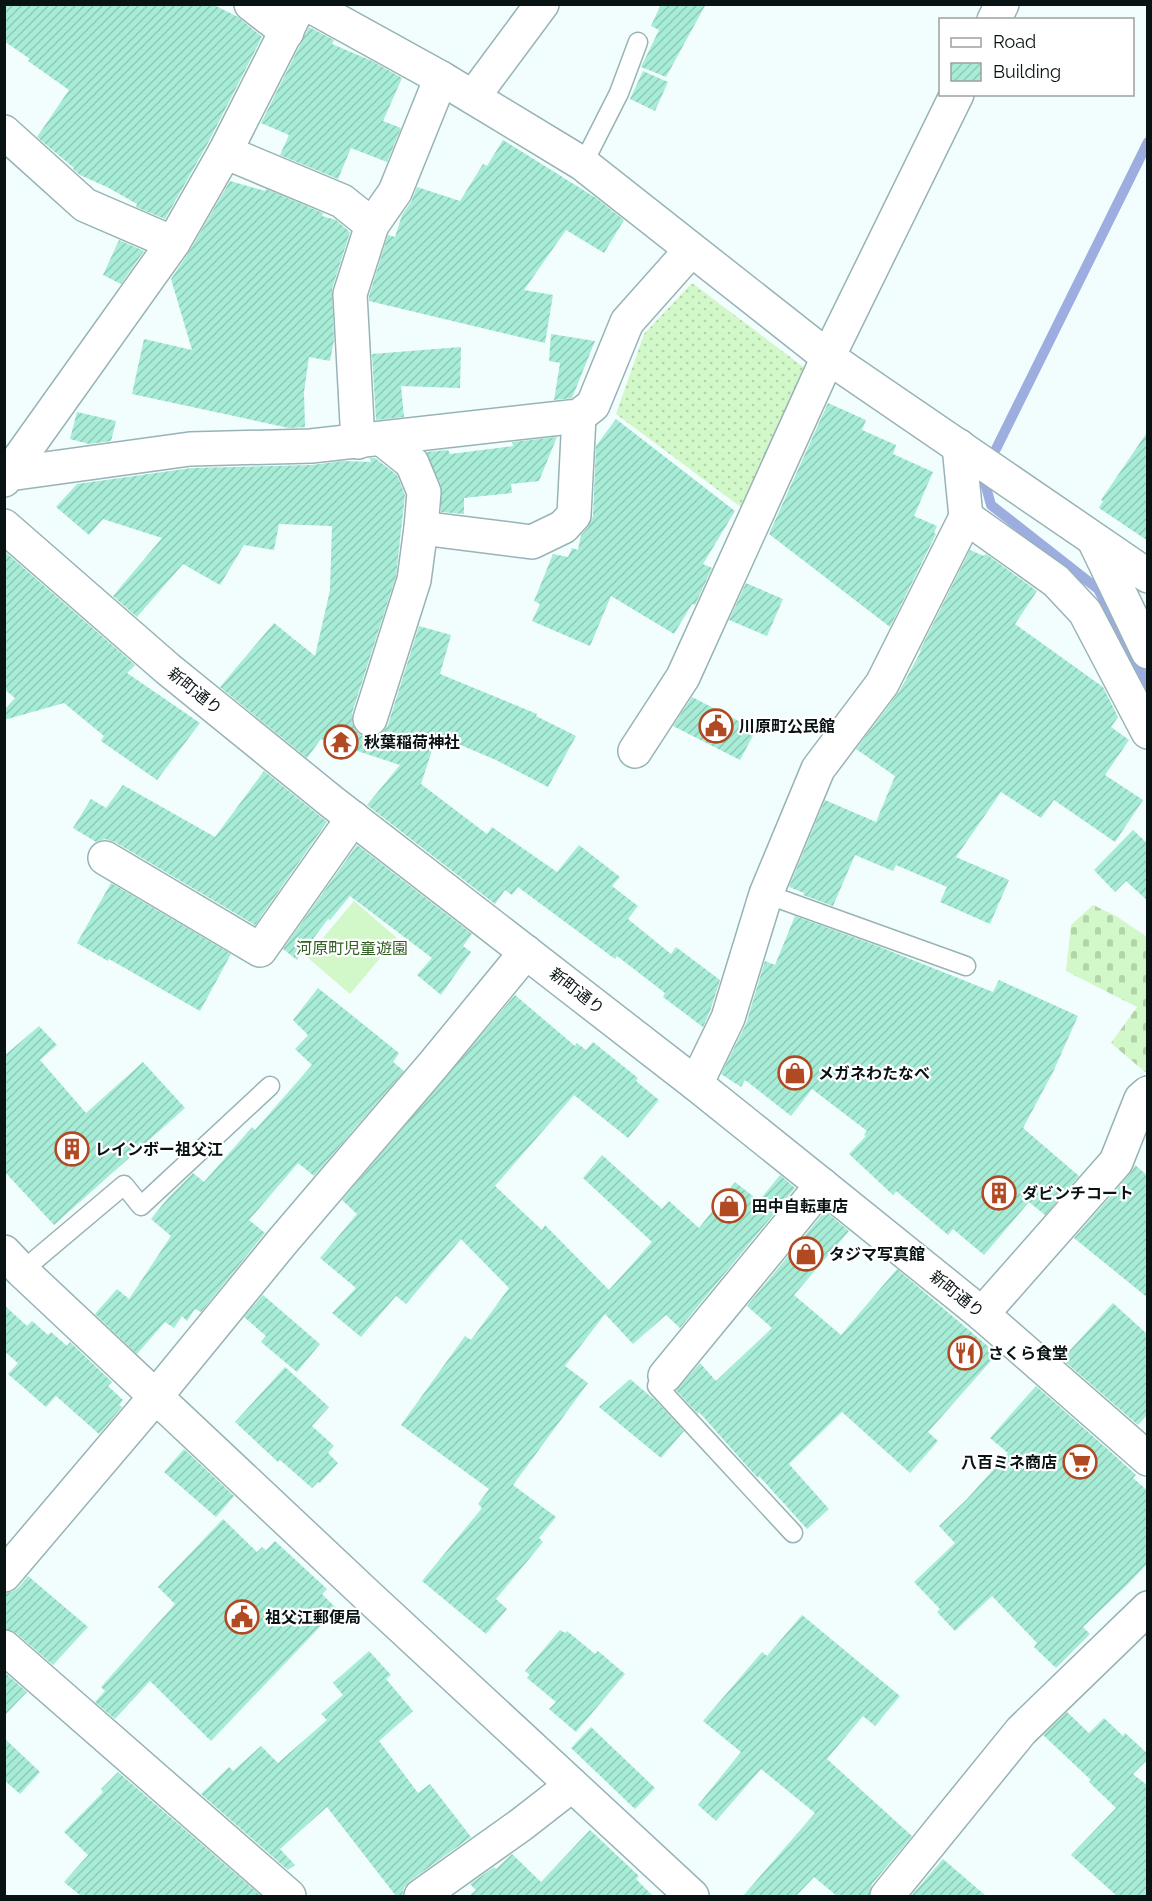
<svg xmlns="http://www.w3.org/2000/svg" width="1152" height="1901" font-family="Raleway,'Noto Sans JP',sans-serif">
	<defs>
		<pattern id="grass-dots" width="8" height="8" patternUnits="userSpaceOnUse" patternTransform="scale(1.5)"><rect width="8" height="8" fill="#d2f7c8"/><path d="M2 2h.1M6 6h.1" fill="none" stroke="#b3d3ab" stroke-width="1.8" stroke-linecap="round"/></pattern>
		<pattern id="cemetery-stones" width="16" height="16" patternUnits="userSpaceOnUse" patternTransform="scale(1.5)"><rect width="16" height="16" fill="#d2f7c8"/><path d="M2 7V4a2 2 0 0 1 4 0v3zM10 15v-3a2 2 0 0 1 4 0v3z" fill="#b3d3ab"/></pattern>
		<pattern id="building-hatch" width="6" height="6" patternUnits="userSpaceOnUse" patternTransform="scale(1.5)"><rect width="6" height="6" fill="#a7ecd6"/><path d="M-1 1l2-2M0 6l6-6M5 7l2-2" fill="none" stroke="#8ecab7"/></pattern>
	</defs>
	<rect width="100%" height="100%" fill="#f2fdfe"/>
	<!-- grass -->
	<polygon fill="url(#grass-dots)" points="692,283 810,372 742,508 616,414 644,334"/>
	<!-- cemetery -->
	<polygon fill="url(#cemetery-stones)" points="1093,905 1116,916 1147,937 1148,1071 1145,1072 1111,1043 1137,1007 1066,971 1071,925"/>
	<!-- green -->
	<polygon fill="#d2f7c8" points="354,901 397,938 350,994 307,957"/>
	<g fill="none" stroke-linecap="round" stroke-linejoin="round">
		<!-- stream -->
		<g stroke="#9dade0" stroke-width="10">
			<polyline points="996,449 1148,142"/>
			<polyline points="983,476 991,505 1098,589 1148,686"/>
		</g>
	</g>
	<!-- building -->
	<g fill="url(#building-hatch)">
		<polygon points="4,4 212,4 238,17 262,37 208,143 165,219 136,207 137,204 107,187 80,175 73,169 74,168 37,137 69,90 28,61 30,59 4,41"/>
		<polygon points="661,4 706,4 666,77 641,67 659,30 651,26"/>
		<polygon points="309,27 334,40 332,44 372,61 402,78 383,121 401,128 387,162 351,148 338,179 280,155 289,135 261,123"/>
		<polygon points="643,71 668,82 655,111 630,99"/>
		<polygon points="503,140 596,198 624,220 604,253 566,230 524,290 553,295 545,343 369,301 369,296 388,235 395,237 402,215 411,202 417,187 460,201 483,164 487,166"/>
		<polygon points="230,181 265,191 266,189 323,213 322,216 336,220 350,232 332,289 334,340 330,361 309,357 304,392 305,427 289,428 132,394 144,339 192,350 171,279 189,252"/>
		<polygon points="119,240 144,251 121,284 103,275"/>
		<polygon points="551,334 595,341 572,398 554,400 560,363 549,361"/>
		<polygon points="461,347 460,388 401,386 404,417 376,420 372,354"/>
		<polygon points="828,403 866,420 862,430 896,445 893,454 933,472 914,516 937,526 934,533 936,534 890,627 769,534"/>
		<polygon points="77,412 116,421 111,441 89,444 70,439"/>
		<polygon points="616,419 735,511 703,564 712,568 695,605 692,604 674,634 611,596 590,646 532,621 540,604 534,601 553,554 568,557 572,548 578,550 581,535 588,527 593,516 596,446"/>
		<polygon points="1148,431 1148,541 1099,508 1103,501 1101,500"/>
		<polygon points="557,437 539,481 511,484 512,493 464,498 464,514 441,512 441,485 426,452 448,450 450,454 513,446 512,442"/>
		<polygon points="370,458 375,458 397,475 405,495 396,576 352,713 352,722 356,731 364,737 373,737 382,733 388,725 419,626 451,635 440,674 537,714 536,716 576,736 548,787 496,760 437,735 421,784 487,834 492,827 557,872 579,845 620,877 612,886 638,906 628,919 671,954 676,947 720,980 710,1011 703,1027 663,997 665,993 617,956 615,959 518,887 512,895 505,890 495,904 367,805 400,765 321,739 307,758 220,687 274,623 315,656 330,590 332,526 279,524 274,550 244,545 220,585 183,564 137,617 113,596 162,538 103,519 89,535 56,507 77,484 192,468 312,465 343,461 371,462"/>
		<polygon points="970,550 984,556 986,554 1037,591 1015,624 1103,687 1118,717 1111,727 1129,740 1105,775 1143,800 1115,842 1054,800 1041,818 1001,792 956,857 1009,880 990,924 940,902 947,887 896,865 893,871 855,855 833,906 803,895 804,893 789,887 825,800 876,822 895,776 856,749 899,692 921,651 920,650"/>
		<polygon points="4,551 135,665 127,673 200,723 157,780 101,741 104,736 64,703 4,720 4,710 15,698 4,689"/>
		<polygon points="746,583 783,599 767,636 729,620"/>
		<polygon points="692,697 756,730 740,760 673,726"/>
		<polygon points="264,771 327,822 255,925 115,842 105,839 96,842 73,828 91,799 106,808 123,785 215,837"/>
		<polygon points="1133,830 1148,844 1148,901 1126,881 1115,892 1094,870"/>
		<polygon points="357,845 472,934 463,946 471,952 441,995 417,975 432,958 350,896 330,920 328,919 297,960 283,949"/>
		<polygon points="111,883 231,954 200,1011 109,959 108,961 77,943"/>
		<polygon points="795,916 880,947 993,992 999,980 1078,1016 1053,1072 1023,1128 1079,1176 1045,1215 1029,1202 984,1255 953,1229 948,1235 896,1191 893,1195 849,1154 866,1136 864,1135 867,1131 812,1089 791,1116 745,1080 741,1087 721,1074 746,1024 765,961 775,965"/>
		<polygon points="318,988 399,1053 393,1062 404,1071 314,1176 298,1163 249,1220 265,1233 201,1312 195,1309 187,1321 182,1316 174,1328 165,1322 137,1354 95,1314 117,1289 129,1299 171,1236 151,1219 168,1198 193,1173 204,1182 252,1127 255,1130 312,1065 295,1049 308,1035 293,1020"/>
		<polygon points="515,995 575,1046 577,1043 586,1050 593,1042 638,1078 636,1081 659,1100 628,1138 574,1095 495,1186 542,1230 545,1225 609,1290 652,1242 583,1178 602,1155 662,1209 669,1201 699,1228 735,1182 759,1201 780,1175 795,1188 680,1328 666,1315 633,1344 605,1314 565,1366 588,1383 513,1485 556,1517 539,1538 543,1542 496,1599 507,1609 486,1634 422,1581 482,1508 478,1504 489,1489 401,1425 465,1336 471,1340 509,1288 461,1239 406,1304 396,1296 361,1337 332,1313 356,1288 320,1258 357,1214 342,1200"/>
		<polygon points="39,1026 57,1045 40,1060 86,1113 143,1062 185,1108 54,1225 4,1171 4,1056"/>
		<polygon points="1135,1165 1148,1176 1148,1298 1074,1238 1130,1174"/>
		<polygon points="825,1211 849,1231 794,1295 841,1335 897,1269 997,1354 928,1432 938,1441 910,1473 842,1412 789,1464 829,1509 807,1529 759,1476 758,1478 746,1465 699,1412 698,1414 676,1390 700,1363 716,1381 772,1328 747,1306"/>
		<polygon points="263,1295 320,1344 297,1372 261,1342 266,1336 244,1317"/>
		<polygon points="1113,1303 1148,1335 1148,1414 1138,1425 1062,1359"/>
		<polygon points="4,1305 27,1326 32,1321 48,1335 51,1332 67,1346 70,1342 112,1382 108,1386 123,1400 119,1405 122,1407 99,1434 56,1396 46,1407 8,1374 18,1363 4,1351"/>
		<polygon points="285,1367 329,1407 312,1426 334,1446 328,1453 338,1463 320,1483 318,1482 312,1488 280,1460 278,1462 235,1422"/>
		<polygon points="630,1379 656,1401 684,1431 661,1458 599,1407"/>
		<polygon points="1036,1386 1113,1454 1136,1475 1133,1478 1148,1491 1148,1563 1128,1584 1083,1627 1090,1634 1056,1668 1034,1647 1037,1643 992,1596 955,1631 937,1612 940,1609 914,1582 955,1543 939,1526 967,1499 1008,1453 990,1438"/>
		<polygon points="184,1449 234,1496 216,1517 164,1472"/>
		<polygon points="223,1519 257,1552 262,1547 266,1550 275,1541 327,1589 322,1594 337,1609 211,1741 150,1681 115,1719 95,1702 105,1691 101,1687 175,1604 158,1587"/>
		<polygon points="28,1576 88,1627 53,1665 16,1633 4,1629 4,1593 11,1592 18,1588"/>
		<polygon points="802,1615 900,1696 875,1726 863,1716 827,1759 912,1836 872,1884 869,1896 837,1896 814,1877 796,1896 743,1896 815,1813 761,1769 716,1821 698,1805 741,1752 703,1721 762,1652 767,1656"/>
		<polygon points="560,1630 565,1633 567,1631 595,1654 598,1651 625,1674 576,1732 549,1709 556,1702 527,1678 530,1675 525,1671"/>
		<polygon points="369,1651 391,1675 386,1679 413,1711 379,1741 418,1793 430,1784 471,1837 410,1881 404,1888 402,1896 396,1896 327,1807 280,1849 295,1865 288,1870 201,1794 229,1767 233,1771 261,1746 278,1763 327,1720 321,1714 343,1695 333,1683"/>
		<polygon points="4,1672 27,1692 4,1716"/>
		<polygon points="1067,1712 1089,1733 1104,1718 1123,1736 1125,1733 1148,1754 1148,1759 1133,1774 1148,1786 1148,1896 1117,1896 1071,1855 1116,1808 1089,1782 1091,1780 1043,1735"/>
		<polygon points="591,1727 655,1788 635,1809 571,1748"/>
		<polygon points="4,1738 40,1772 20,1794 4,1780"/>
		<polygon points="118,1772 260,1895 81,1896 64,1882 88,1855 64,1832 103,1792 101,1789"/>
		<polygon points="590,1830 639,1876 636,1879 653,1896 469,1896 476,1890 470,1884 494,1867 496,1869 512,1854 541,1882"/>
		<polygon points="943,1859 986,1896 911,1896"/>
	</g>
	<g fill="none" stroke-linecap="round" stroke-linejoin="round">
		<defs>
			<g id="service">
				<polyline points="583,164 619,93 638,42"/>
				<polyline points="766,894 966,966"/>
				<polyline points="22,1271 124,1185 141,1206 270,1086"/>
				<polyline points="665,1376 657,1386 793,1533"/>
			</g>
			<g id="minor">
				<polyline points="251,4 287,32"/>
				<polyline points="307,4 441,78 583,164 828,357 1148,576"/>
				<polyline points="994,20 1002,4"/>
				<polyline points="473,97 542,4"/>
				<polyline points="4,132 85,205 173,243"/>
				<polyline points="225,152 342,201 372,225"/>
				<polyline points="358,442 350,294 372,225 395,192 441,78"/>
				<polyline points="9,474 190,449 311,446 579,416 593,405 627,322 691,250"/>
				<polyline points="4,480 173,243 225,152 300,4"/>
				<polyline points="966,517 1056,581 1085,612 1148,732"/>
				<polyline points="4,526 168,669 332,802 696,1084 822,1185 982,1314 1148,1459"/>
				<polyline points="421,528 532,542 563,527 574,515 579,416"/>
				<polyline points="1095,542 1148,652"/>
				<polyline points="370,719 414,580 421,528 424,492 412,463 382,439"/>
				<polyline points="635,751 683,677 828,357 957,94"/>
				<polyline points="105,858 260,950 353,818"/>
				<polyline points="696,1084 728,1018 766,894 818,769 882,684 966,517 959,446"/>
				<polyline points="4,1252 22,1271 368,1596 692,1896"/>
				<polyline points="982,1314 1116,1162 1141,1099 1148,1093"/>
				<polyline points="665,1376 822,1185"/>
				<polyline points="4,1575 156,1396 282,1242 434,1064 526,952"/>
				<polyline points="4,1647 289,1896"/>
				<polyline points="421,1896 522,1824 572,1785"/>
				<polyline points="887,1896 1021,1731 1148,1608"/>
			</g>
		</defs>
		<!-- service casing -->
		<use href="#service" stroke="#98b3b6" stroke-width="21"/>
		<!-- minor casing -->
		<use href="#minor" stroke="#98b3b6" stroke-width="36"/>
		<!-- service -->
		<use href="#service" stroke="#fff" stroke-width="18"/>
		<!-- minor -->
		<use href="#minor" stroke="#fff" stroke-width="33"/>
	</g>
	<!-- icons -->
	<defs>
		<symbol id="civic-ring" viewBox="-11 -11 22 22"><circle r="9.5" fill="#fff" stroke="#b14a22" stroke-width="1.5"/><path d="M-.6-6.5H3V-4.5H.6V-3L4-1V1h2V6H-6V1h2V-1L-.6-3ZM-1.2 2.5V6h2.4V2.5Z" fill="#b14a22"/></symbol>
		<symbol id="temple-ring" viewBox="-11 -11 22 22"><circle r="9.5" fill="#fff" stroke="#b14a22" stroke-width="1.5"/><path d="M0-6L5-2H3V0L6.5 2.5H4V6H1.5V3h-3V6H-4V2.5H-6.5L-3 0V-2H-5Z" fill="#b14a22"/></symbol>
		<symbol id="shop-ring" viewBox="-11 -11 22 22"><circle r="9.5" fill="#fff" stroke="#b14a22" stroke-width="1.5"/><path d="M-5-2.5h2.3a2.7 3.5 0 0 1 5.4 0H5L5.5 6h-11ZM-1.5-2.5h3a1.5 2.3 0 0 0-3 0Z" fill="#b14a22"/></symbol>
		<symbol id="building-ring" viewBox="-11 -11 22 22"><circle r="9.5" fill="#fff" stroke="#b14a22" stroke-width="1.5"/><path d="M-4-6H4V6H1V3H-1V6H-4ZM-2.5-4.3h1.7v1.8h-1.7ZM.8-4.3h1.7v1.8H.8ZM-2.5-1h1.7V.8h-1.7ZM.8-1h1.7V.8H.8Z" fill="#b14a22"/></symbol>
		<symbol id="restaurant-ring" viewBox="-11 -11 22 22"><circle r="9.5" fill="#fff" stroke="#b14a22" stroke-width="1.5"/><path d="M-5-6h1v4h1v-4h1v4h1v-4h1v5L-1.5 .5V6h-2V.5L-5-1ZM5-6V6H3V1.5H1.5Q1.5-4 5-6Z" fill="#b14a22"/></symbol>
		<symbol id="supermarket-ring" viewBox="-11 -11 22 22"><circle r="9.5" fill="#fff" stroke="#b14a22" stroke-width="1.5"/><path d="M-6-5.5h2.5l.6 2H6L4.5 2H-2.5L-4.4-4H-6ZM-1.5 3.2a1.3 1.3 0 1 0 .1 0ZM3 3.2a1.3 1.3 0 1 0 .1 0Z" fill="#b14a22"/></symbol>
	</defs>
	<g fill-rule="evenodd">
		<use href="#civic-ring" x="697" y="707" width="38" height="38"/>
		<use href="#temple-ring" x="322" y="723" width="38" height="38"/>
		<use href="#shop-ring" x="776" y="1054" width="38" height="38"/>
		<use href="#building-ring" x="53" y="1130" width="38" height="38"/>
		<use href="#building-ring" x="980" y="1174" width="38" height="38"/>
		<use href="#shop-ring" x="710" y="1187" width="38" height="38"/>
		<use href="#shop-ring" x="787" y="1235" width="38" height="38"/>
		<use href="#restaurant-ring" x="946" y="1334" width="38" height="38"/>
		<use href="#supermarket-ring" x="1061" y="1443" width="38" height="38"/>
		<use href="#civic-ring" x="223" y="1598" width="38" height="38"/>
	</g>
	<g text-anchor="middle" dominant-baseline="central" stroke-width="4.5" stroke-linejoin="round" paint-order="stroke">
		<!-- street labels -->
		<g font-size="16" fill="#091314" stroke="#fff">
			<text transform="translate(195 691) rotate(39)">新町通り</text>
			<text transform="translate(577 991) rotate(38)">新町通り</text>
			<text transform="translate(957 1294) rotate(39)">新町通り</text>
		</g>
		<!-- poi labels -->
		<g font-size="16" font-weight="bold" fill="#091314" stroke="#fff" text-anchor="start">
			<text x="739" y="726">川原町公民館</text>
			<text x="364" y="742">秋葉稲荷神社</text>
			<text x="818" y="1073">メガネわたなべ</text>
			<text x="95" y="1149">レインボー祖父江</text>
			<text x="1022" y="1193">ダビンチコート</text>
			<text x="752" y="1206">田中自転車店</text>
			<text x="829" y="1254">タジマ写真館</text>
			<text x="988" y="1353">さくら食堂</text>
			<text x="1057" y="1462" text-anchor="end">八百ミネ商店</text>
			<text x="265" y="1617">祖父江郵便局</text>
		</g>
		<!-- park labels -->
		<g font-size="16" fill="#326224" stroke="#fff">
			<text x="352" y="948">河原町児童遊園</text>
		</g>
	</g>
	<!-- border -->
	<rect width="1152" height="1901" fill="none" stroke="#091314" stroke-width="12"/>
	<!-- legend -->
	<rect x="939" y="18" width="195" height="78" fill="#ffffff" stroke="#9da1a1" stroke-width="1.5"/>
	<rect x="951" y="38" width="30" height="9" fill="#ffffff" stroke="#9da1a1" stroke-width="1.5"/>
	<text x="993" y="48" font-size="18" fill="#091314">Road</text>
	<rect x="951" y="63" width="30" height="18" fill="url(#building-hatch)" stroke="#9da1a1" stroke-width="1.5"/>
	<text x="993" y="78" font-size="18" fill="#091314">Building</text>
</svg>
